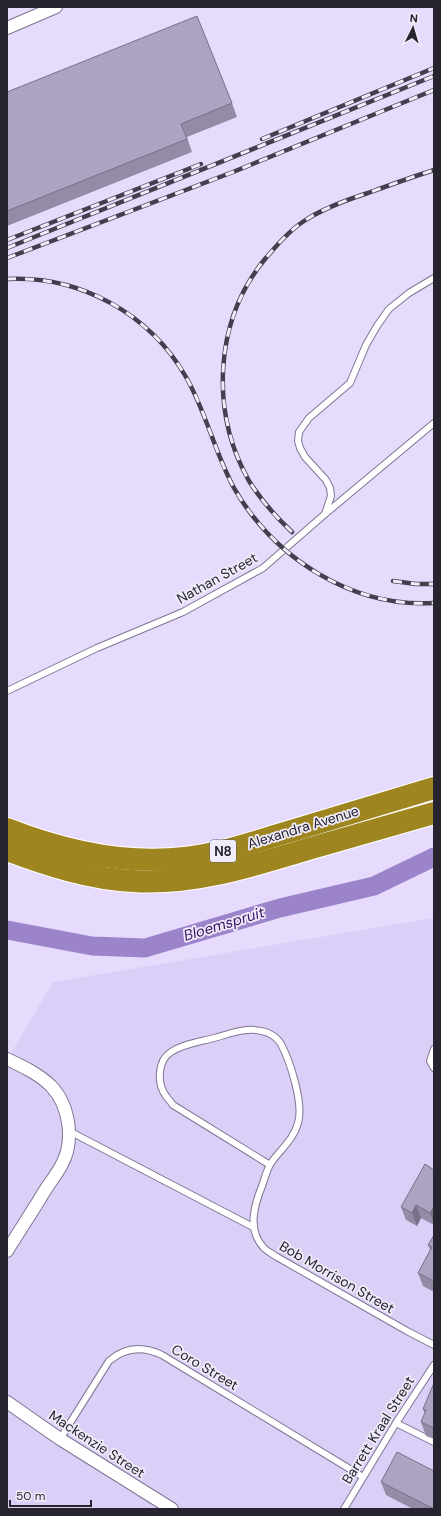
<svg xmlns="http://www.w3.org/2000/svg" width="441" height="1516" font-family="'DM Sans',sans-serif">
	<rect width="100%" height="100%" fill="#e6dbfd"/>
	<!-- built -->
	<polygon fill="#dbcef7" points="434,918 434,1509 7,1509 7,1060 53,982"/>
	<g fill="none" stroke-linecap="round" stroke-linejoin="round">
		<!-- river -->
		<polyline stroke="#9c84ca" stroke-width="19" points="7,930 92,946 145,948 280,908 374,886 434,857"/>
		<defs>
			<g id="lane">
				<polyline points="325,514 434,423"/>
				<polyline points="7,691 97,648 183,612 263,568 325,514 331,496 330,488 326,480 305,457 300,448 298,441 299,432 309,418 350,383 366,345 377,326 389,309 409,293 434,278"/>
				<polyline points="434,1049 430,1061 434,1068"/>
				<polyline points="69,1131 253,1227"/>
				<path d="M 270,1165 L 173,1105 C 171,1102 168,1099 166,1096 C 157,1084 157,1061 171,1052 C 183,1044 199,1042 214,1038 C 229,1034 246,1027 261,1031 C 269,1032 277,1037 281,1044 C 290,1061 304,1104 298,1123 C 294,1139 280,1150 271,1163 C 267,1169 265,1178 262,1186 C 254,1206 247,1230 264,1248 C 268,1252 273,1254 277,1257 L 407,1331 L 434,1345"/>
				<polyline points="396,1423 434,1442"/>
				<path d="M 60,1439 L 109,1361 C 125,1347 143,1346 162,1355 L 363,1477"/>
				<polyline points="344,1509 396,1423 434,1365"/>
			</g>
			<g id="street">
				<polyline points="7,28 56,7"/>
				<path d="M 7,1059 C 22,1066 39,1074 51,1086 C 70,1106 75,1142 61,1166 C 55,1177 47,1186 41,1197 C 30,1215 18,1233 7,1251"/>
				<polyline points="7,1402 60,1439 172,1509"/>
			</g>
			<g id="highway">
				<path d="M 7,829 C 63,851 125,865 185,858 C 220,854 254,842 288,832 C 337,817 385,803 434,788"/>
				<path d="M 7,850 C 47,865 90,879 133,881 C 193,885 252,866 308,849 C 350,837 392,825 434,813"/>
			</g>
		</defs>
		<!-- lane casing -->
		<use href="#lane" stroke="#7f7593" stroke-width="8"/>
		<!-- street casing -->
		<use href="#street" stroke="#7f7593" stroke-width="14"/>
		<!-- highway casing -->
		<use href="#highway" stroke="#fff" stroke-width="24"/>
		<!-- lane -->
		<use href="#lane" stroke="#fff" stroke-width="6"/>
		<!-- street -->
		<use href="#street" stroke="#fff" stroke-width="12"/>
		<!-- highway -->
		<use href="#highway" stroke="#9e851f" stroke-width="22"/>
		<defs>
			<g id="rail">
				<polyline points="262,139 434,68"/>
				<polyline points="7,240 201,164"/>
				<polyline points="7,248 434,76"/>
				<polyline points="7,258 233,172 434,90"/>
				<path d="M 7,279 C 80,275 150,314 186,377 C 206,412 215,453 234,488 C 274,558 352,608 434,603"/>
				<path d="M 292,532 C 276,517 261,500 249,481 C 210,412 214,321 265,259 C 277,245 289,231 304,221 C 324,208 346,200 368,193 C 390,185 412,177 434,170"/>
				<polyline points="393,581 416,584 434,584"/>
			</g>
		</defs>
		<!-- rail casing -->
		<use href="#rail" stroke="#443f4f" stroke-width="4.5"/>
		<!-- rail -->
		<use href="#rail" stroke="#f0ecfa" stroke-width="3" stroke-dasharray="9" stroke-linecap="butt"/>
	</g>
	<!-- wall -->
	<g fill="#948ba7">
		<polygon points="7,92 232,103 237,117 187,137 192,152 7,226"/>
		<polygon points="434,1170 434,1225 421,1218 417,1226 406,1220 401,1207"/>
		<polygon points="434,1235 434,1292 423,1286 418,1273 430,1250 428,1245"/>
		<polygon points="434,1383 434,1439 426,1436 421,1422 425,1414 423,1409"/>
		<polygon points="381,1482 434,1509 413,1509 386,1495"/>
	</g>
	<!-- shaded-wall -->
	<g fill="#787188">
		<polygon points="416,1205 421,1218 417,1226 412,1213"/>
		<polygon points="434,1207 434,1223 430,1213"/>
	</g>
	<!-- building -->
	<g fill="#aca2c2" stroke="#787188">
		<polygon points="197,16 232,103 181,124 187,139 7,211 7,92"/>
		<polygon points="425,1164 434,1170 434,1207 430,1213 416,1205 412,1213 401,1207"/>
		<polygon points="434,1235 434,1281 418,1273 432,1247 428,1245"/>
		<polygon points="434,1383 434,1428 421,1422 426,1410 423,1409"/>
		<polygon points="397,1452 434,1471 434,1509 381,1482"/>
	</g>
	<g text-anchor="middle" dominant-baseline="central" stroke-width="3.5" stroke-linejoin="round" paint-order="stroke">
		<!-- shield labels -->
		<rect fill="#f0ecfa" stroke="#635f6c" stroke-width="1" x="210" y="840" width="26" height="22" rx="3"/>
		<g font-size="13" font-weight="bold" fill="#27232f">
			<text x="223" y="851">N8</text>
		</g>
		<!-- street labels -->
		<g font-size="14" fill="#27232f" stroke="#f0ecfa">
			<text transform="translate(217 578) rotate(-29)">Nathan Street</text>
			<text transform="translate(303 827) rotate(-17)">Alexandra Avenue</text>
			<text transform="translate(337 1277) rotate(30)">Bob Morrison Street</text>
			<text transform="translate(205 1367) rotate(31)">Coro Street</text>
			<text transform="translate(378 1430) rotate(-58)">Barrett Kraal Street</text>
			<text transform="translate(97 1444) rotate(33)">Mackenzie Street</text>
		</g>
		<!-- water labels -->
		<g font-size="15" font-style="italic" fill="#3b1467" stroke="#f0ecfa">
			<text transform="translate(224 924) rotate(-17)">Bloemspruit</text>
		</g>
	</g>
	<!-- border -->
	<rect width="441" height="1516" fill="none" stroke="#27232f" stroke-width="16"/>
	<!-- north arrow -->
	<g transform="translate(413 28) rotate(5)" stroke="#f0ecfa" stroke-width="3" paint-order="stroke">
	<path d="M0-3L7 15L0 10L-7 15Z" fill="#27232f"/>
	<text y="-6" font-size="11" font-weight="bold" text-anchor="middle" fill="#27232f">N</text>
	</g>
	<!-- scale -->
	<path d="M10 1500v6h81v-6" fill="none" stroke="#27232f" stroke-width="2"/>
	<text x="16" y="1500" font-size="12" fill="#27232f" stroke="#f0ecfa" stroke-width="3" paint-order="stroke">50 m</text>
</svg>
